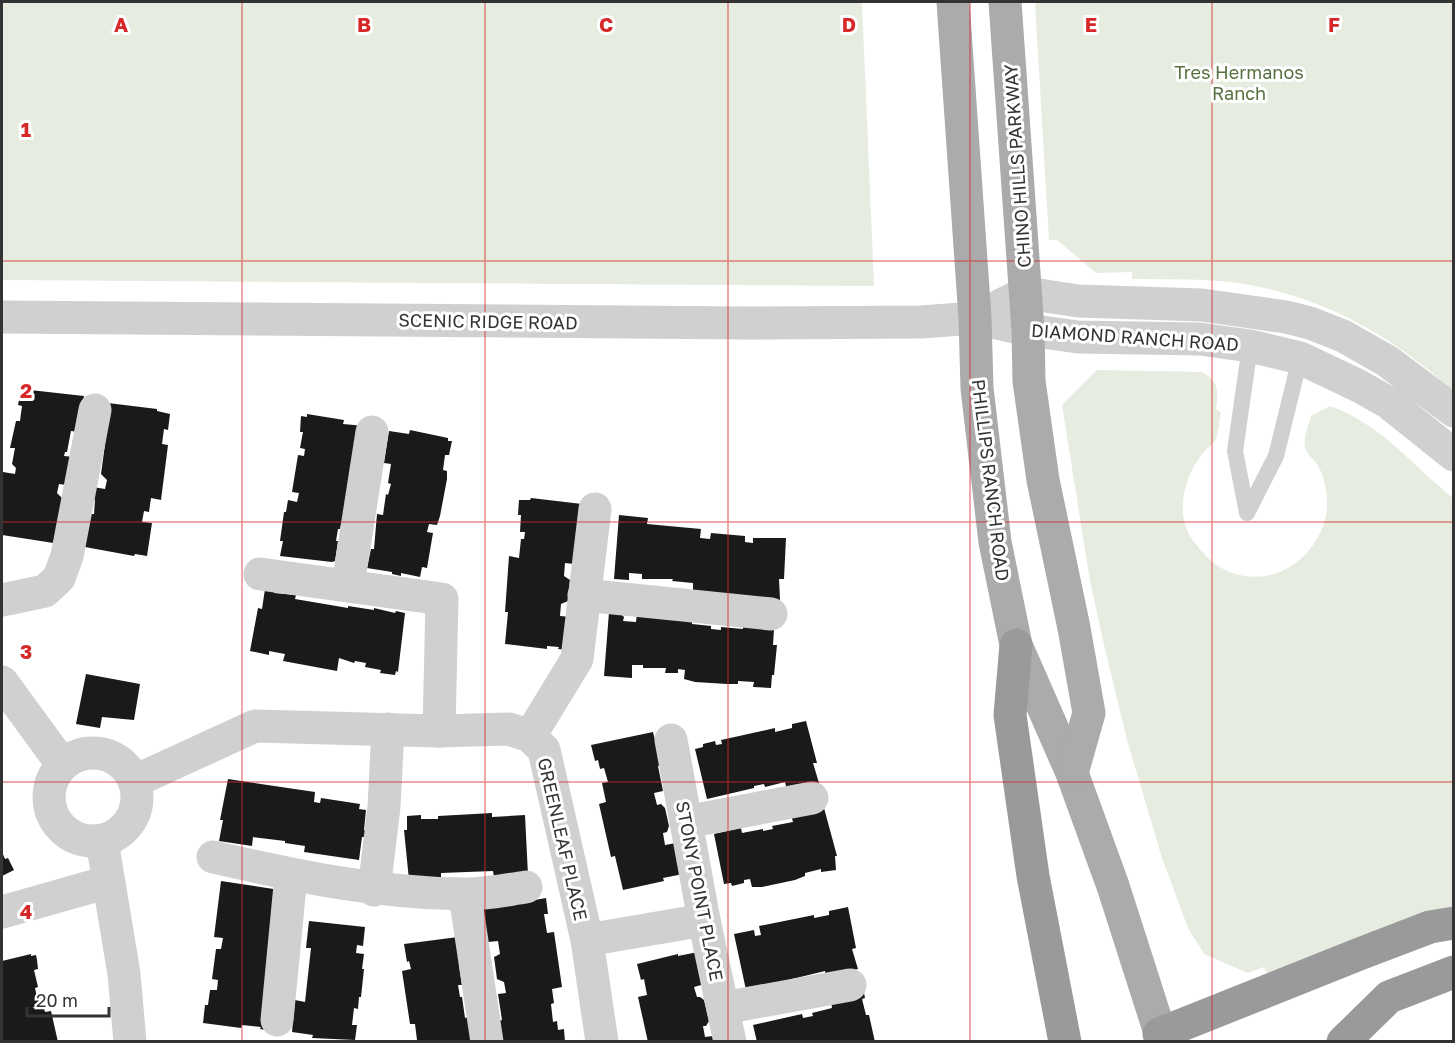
<svg xmlns="http://www.w3.org/2000/svg" width="1455" height="1043" font-family="'Golos Text',sans-serif">
	<rect width="100%" height="100%" fill="#fff"/>
	<!-- green -->
	<g fill="#e6ecdf">
		<polygon points="2,2 862,2 874,286 2,280"/>
		<path d="M 1035,2 L 1453,2 L 1453,391 C 1391,335 1322,296 1238,283 C 1203,278 1168,280 1132,279 L 1132,272 L 1096,273 L 1057,240 L 1049,240 Z"/>
		<path d="M 1097,370 L 1202,372 C 1220,382 1218,391 1216,409 L 1221,412 C 1219,420 1219,431 1216,439 C 1214,444 1207,448 1204,452 C 1188,471 1178,499 1185,524 C 1187,533 1193,541 1199,548 C 1237,597 1305,580 1324,523 C 1330,506 1327,481 1318,466 C 1314,459 1307,455 1305,447 C 1303,438 1309,424 1311,416 L 1330,406 C 1381,424 1413,466 1453,498 L 1453,906 L 1437,910 L 1268,976 L 1264,967 L 1248,973 L 1204,954 L 1188,928 L 1162,858 L 1127,740 L 1105,649 L 1090,581 L 1062,405 Z"/>
	</g>
	<!-- building -->
	<g fill="#1a1a1a">
		<polygon points="21,389 84,396 78,432 71,431 67,452 65,452 64,456 74,457 66,485 59,484 57,493 63,499 60,544 2,535 2,481 3,472 15,474 16,468 12,464 15,448 10,448 16,421 20,421 22,406 18,405"/>
		<polygon points="108,403 157,409 157,411 170,414 168,430 164,429 162,444 168,445 161,500 151,498 149,512 144,511 142,522 152,523 147,556 135,554 134,556 85,547 89,514 94,514 95,500 91,496 93,487 105,489 107,480 101,474 106,437"/>
		<polygon points="307,414 344,420 343,424 365,426 340,529 338,529 336,541 338,541 335,561 332,562 280,556 283,541 280,541 284,512 286,512 288,500 297,502 299,493 292,492 298,455 304,456 305,449 300,448 303,432 300,432 301,416 307,417"/>
		<polygon points="410,430 448,438 448,441 452,441 449,455 445,455 443,470 447,471 447,479 440,516 437,525 429,524 427,532 433,533 427,568 422,567 420,577 401,573 401,576 392,574 392,572 367,568 371,549 374,549 377,514 383,515 386,494 388,495 391,484 388,483 391,464 384,463 389,431 409,434"/>
		<polygon points="531,498 582,504 574,564 565,563 564,576 570,580 568,601 561,604 560,616 571,617 568,650 558,649 559,647 547,646 547,649 505,644 508,612 505,612 509,556 519,558 521,539 524,539 525,532 520,532 521,515 518,515 519,500 530,500"/>
		<polygon points="619,515 648,518 647,524 701,529 700,538 710,539 711,533 745,536 745,542 753,543 753,538 786,538 784,579 779,579 780,600 693,590 693,583 672,581 673,579 642,579 642,574 629,573 629,580 614,579"/>
		<polygon points="265,589 275,591 274,593 296,595 295,599 348,608 348,606 374,610 374,608 395,613 396,611 405,613 398,672 396,671 395,675 380,673 381,670 365,667 366,663 355,661 354,663 339,658 337,671 283,661 285,654 269,651 269,655 250,651 258,608 262,609"/>
		<polygon points="609,612 620,613 624,617 623,621 636,622 637,613 692,618 692,624 711,626 711,629 721,630 721,627 743,629 743,622 774,629 773,645 777,645 774,675 772,675 771,688 753,687 754,682 738,681 738,684 727,684 695,682 684,679 685,670 678,669 678,673 665,673 666,668 643,668 643,665 632,665 632,678 604,676"/>
		<polygon points="86,674 140,684 134,720 102,717 100,728 76,724"/>
		<polygon points="806,721 817,763 813,763 819,783 787,790 785,782 765,787 764,784 754,786 754,788 707,799 695,749 703,747 703,744 715,741 716,745 722,744 721,740 775,728 775,732 792,728 792,724"/>
		<polygon points="653,732 661,765 658,766 663,791 654,793 657,805 661,804 665,808 669,826 667,832 663,833 665,845 676,843 683,874 663,878 664,881 623,890 615,856 611,857 599,804 606,802 602,783 608,782 604,768 600,769 598,760 595,761 591,745"/>
		<polygon points="228,779 315,792 314,802 320,803 321,798 360,804 359,809 366,810 364,830 366,831 364,837 362,837 359,860 304,852 305,846 285,843 285,841 253,837 252,846 219,841 223,820 220,820"/>
		<polygon points="824,808 837,856 835,856 836,870 821,872 821,869 805,873 805,876 795,880 762,887 752,887 750,879 744,880 744,883 732,886 731,883 724,884 714,834 741,828 742,833 763,829 763,831 773,829 772,826 793,822 791,815"/>
		<polygon points="492,813 492,817 525,815 528,875 494,877 493,871 441,873 441,879 409,880 404,830 407,830 407,816 421,815 421,819 438,819 438,816"/>
		<polygon points="2,852 5,859 8,858 14,870 2,876"/>
		<polygon points="221,881 280,890 266,1030 260,1029 261,1027 242,1025 241,1028 203,1023 205,1005 208,1005 210,990 217,990 218,980 212,979 216,949 221,949 223,938 214,937"/>
		<polygon points="546,898 548,914 544,914 547,933 554,932 562,987 552,989 554,1003 551,1004 553,1022 557,1021 558,1030 564,1029 565,1042 501,1042 498,1021 502,1020 498,994 506,993 504,982 497,979 494,957 500,954 498,941 488,942 483,909"/>
		<polygon points="848,907 856,948 852,949 858,969 826,976 825,971 746,990 734,934 754,930 755,936 761,935 759,926 814,915 814,918 829,915 829,911"/>
		<polygon points="309,921 365,927 363,946 357,945 356,953 364,954 362,969 364,969 361,997 359,997 358,1009 354,1008 352,1025 357,1025 355,1040 312,1038 313,1035 292,1032 295,1000 305,1002 311,948 306,948"/>
		<polygon points="458,937 464,964 459,965 462,985 458,985 460,997 462,997 465,1018 472,1016 476,1042 412,1042 417,1040 415,1024 410,1024 402,971 411,969 409,961 407,962 404,944"/>
		<polygon points="698,952 705,984 694,987 697,997 700,997 704,1000 709,1021 706,1026 703,1026 705,1037 713,1036 714,1042 648,1042 638,997 647,995 644,979 641,980 637,964 678,954 678,956"/>
		<polygon points="31,954 31,956 36,955 37,960 38,969 34,970 38,987 35,988 37,997 41,997 45,1012 51,1011 58,1042 2,1042 2,961"/>
		<polygon points="864,993 865,998 862,999 866,1015 869,1015 875,1042 757,1042 753,1025 802,1014 803,1018 813,1016 812,1013 832,1008 831,1001"/>
	</g>
	<g fill="none" stroke-linecap="round" stroke-linejoin="round">
		<!-- lane -->
		<polyline stroke="#d0d0d0" stroke-width="16" points="1250,346 1235,451 1247,513 1276,456 1300,358"/>
		<!-- street -->
		<g stroke="#d0d0d0" stroke-width="33">
			<polyline points="1001,305 1026,293 1078,301 1202,305 1286,317 1310,323 1343,336 1387,361 1454,411"/>
			<polyline points="2,317 745,323 921,322 975,318 1028,330 1078,337 1200,339 1250,346 1300,358 1359,386 1389,403 1454,455"/>
			<polyline points="260,574 442,599 439,731"/>
			<polyline points="348,585 372,432"/>
			<polyline points="584,595 771,614"/>
			<polyline points="2,600 45,591 59,578 67,556 95,410"/>
			<polyline points="2,682 62,764"/>
			<polyline points="530,736 577,659 595,509"/>
			<polyline points="671,740 704,920 730,1042"/>
			<circle cx="93" cy="797" r="44"/>
			<polyline points="135,781 255,726 439,731 509,729 530,736 544,750 587,940 602,1042"/>
			<polyline points="686,822 812,798"/>
			<polyline points="102,841 124,974 130,1042"/>
			<path d="M 213,857 C 297,876 375,893 462,894 C 483,895 505,890 526,887"/>
			<polyline points="374,890 384,807 388,729"/>
			<polyline points="465,895 487,1042"/>
			<polyline points="2,912 108,882"/>
			<polyline points="587,940 704,920"/>
			<polyline points="723,1008 850,985"/>
			<polyline points="277,1020 291,875"/>
		</g>
		<!-- primary -->
		<g stroke="#ababab" stroke-width="33">
			<polyline points="953,2 975,318 977,388 995,542 1016,645 1072,773 1113,886 1163,1042"/>
			<polyline points="1005,2 1028,330 1029,381 1043,480 1074,628 1089,713 1072,773"/>
		</g>
		<!-- highway -->
		<g stroke="#9a9a9a" stroke-width="33">
			<polyline points="1016,645 1010,715 1033,876 1065,1042"/>
			<polyline points="1159,1034 1362,953 1430,927 1454,923"/>
			<polyline points="1343,1042 1389,997 1454,972"/>
		</g>
	</g>
	<!-- grid -->
	<path fill="none" stroke="#d62828" stroke-width="1.5" stroke-opacity="0.55" d="M 242,2 L 242,1042M 485,2 L 485,1042M 728,2 L 728,1042M 970,2 L 970,1042M 1212,2 L 1212,1042M 2,261 L 1454,261M 2,522 L 1454,522M 2,782 L 1454,782"/>
	<g text-anchor="middle" dominant-baseline="central" stroke-width="6" stroke-linejoin="round" paint-order="stroke">
		<!-- park labels -->
		<g font-size="18" fill="#56703f" stroke="#fff">
			<text x="1239" y="72">Tres Hermanos<tspan x="1239" dy="21">Ranch</tspan></text>
		</g>
		<!-- street labels -->
		<g font-size="18" fill="#333" stroke="#fff">
			<text transform="translate(1017 166) rotate(-94)">CHINO HILLS PARKWAY</text>
			<text transform="translate(488 321) rotate(1)">SCENIC RIDGE ROAD</text>
			<text transform="translate(1135 337) rotate(4)">DIAMOND RANCH ROAD</text>
			<text transform="translate(991 480) rotate(83)">PHILLIPS RANCH ROAD</text>
			<text transform="translate(563 839) rotate(77)">GREENLEAF PLACE</text>
			<text transform="translate(700 891) rotate(79)">STONY POINT PLACE</text>
		</g>
	</g>
	<g font-size="20" text-anchor="middle" font-weight="bold" fill="#d62828" stroke="#fff" stroke-width="6" stroke-linejoin="round" paint-order="stroke">
		<text x="121" y="32">A</text>
		<text x="364" y="32">B</text>
		<text x="606" y="32">C</text>
		<text x="849" y="32">D</text>
		<text x="1091" y="32">E</text>
		<text x="1334" y="32">F</text>
		<text x="26" y="137">1</text>
		<text x="26" y="398">2</text>
		<text x="26" y="659">3</text>
		<text x="26" y="919">4</text>
	</g>
	<!-- border -->
	<rect width="1455" height="1043" fill="none" stroke="#333333" stroke-width="6"/>
	<!-- scale -->
	<path d="M27 1007v9h82v-9" fill="none" stroke="#333333" stroke-width="3"/>
	<text x="36" y="1007" font-size="18" fill="#333333" stroke="#ffffff" stroke-width="4.5" paint-order="stroke">20 m</text>
</svg>
